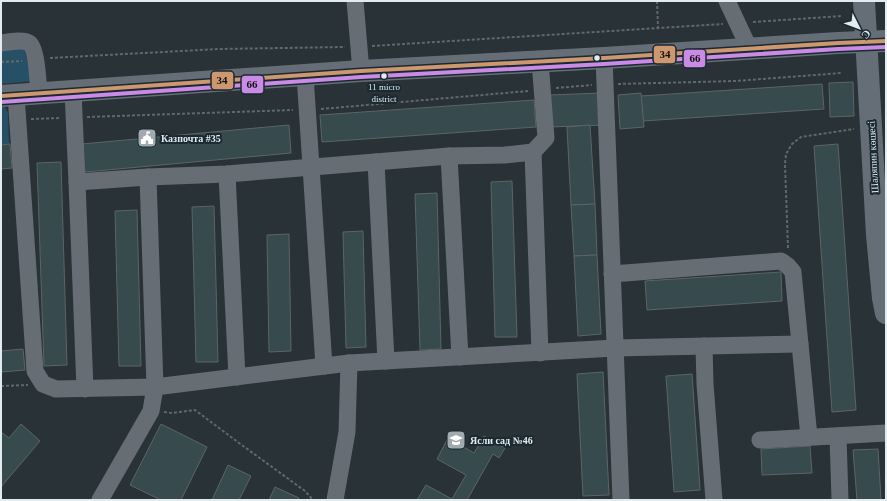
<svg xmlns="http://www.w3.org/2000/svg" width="887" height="501" font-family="'Times New Roman',serif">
	<rect width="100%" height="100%" fill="#293236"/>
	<!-- green -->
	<g fill="#265065">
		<polygon points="24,46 32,81 1,84 1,48"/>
		<polygon points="1,106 5,107 8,113 9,144 1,145"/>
	</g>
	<!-- building -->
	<g fill="#374a4e" stroke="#5c6466">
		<polygon points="853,82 854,116 830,117 829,83"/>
		<polygon points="822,84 824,109 643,121 641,96"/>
		<polygon points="602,93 604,125 550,127 549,95"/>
		<polygon points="641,93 644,127 620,129 618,95"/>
		<polygon points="534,100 536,127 322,142 320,115"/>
		<polygon points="289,125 291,153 85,172 82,144"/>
		<polygon points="590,125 595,204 571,205 567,127"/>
		<polygon points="10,144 12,168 1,169 1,145"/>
		<polygon points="838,144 856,410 832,412 814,146"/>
		<polygon points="61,162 67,365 44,366 37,163"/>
		<polygon points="512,181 517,337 495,337 491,182"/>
		<polygon points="437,193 441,349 420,350 415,194"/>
		<polygon points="595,204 597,255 574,256 571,205"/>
		<polygon points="214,206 218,362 196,362 192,207"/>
		<polygon points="137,210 141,366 119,366 115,211"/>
		<polygon points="363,231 366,347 346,348 343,232"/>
		<polygon points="289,234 291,351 269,352 267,235"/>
		<polygon points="597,255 601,334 578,336 574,256"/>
		<polygon points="781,272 782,301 647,310 645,281"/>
		<polygon points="23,349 25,370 1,372 1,351"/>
		<polygon points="603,372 609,495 583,496 577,374"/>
		<polygon points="692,374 700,490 674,492 666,376"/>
		<polygon points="21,424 40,441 1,487 1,432 9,438"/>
		<polygon points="161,424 207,447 181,500 161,500 130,485"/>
		<polygon points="484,436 505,448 499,458 493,454 467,500 417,500 426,485 452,499 466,475 437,459 448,438 474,453"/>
		<polygon points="810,446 812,473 762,475 761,449"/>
		<polygon points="878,449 881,500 857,500 853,450"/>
		<polygon points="228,465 251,476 239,500 212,500"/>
		<polygon points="275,487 299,498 298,500 269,500"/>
	</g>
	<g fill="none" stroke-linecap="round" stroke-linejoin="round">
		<!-- path -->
		<g stroke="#61686d" stroke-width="2" stroke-dasharray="3 2" stroke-linecap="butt">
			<polyline points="657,1 658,28"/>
			<polyline points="885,13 886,13"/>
			<polyline points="753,22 842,16"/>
			<polyline points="372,46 723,24"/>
			<polyline points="50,58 219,49 345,47"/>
			<polyline points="1,62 22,61"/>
			<polyline points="618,84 735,81 841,73"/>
			<polyline points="556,88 592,85"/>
			<polyline points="321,109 528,91"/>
			<polyline points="87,117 293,110"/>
			<polyline points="31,119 61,118"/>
			<polyline points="788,248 785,164 786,154 792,144 801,137 854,129"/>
			<polyline points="1,386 28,385"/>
			<polyline points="164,412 172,413 195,410 239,443 305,491 313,500"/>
		</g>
		<!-- minor -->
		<g stroke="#666d74" stroke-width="17">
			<polyline points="355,1 361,71"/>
			<polyline points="727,1 749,48"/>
			<path d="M 1,43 C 8,42 23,39 29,43 C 37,48 38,84 39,94"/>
			<polyline points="604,58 621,500"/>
			<polyline points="305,75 324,366"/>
			<polyline points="73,91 77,182 148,177 227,174 449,156 505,155 533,152 546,138 540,61"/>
			<polyline points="16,95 35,371 43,384 56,389 155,387 349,363 615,348 800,344"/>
			<polyline points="533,152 540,353"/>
			<polyline points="449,156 460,357"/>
			<polyline points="376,162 386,361"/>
			<polyline points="227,174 237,377"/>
			<polyline points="77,182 85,389"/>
			<polyline points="612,274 781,261 788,266 793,272 809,437"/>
			<polyline points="704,346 705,384 714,500"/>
			<polyline points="838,436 840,500"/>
			<polyline points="760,440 886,433"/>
			<polyline points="100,500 151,411 155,387 148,177"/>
			<polyline points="335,500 347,432 349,363"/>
		</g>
		<!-- major -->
		<g stroke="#656e76" stroke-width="22">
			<polyline points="864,1 877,235 883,298 886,313"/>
			<polyline points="1,96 361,71 604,58 838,43 886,41"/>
		</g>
		<defs>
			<polyline id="bus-1" points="1,96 361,71 604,58 838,43 886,41"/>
			<polyline id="bus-2" points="1,102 361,77 604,64 838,49 886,47"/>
		</defs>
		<!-- bus-1 casing -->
		<use href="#bus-1" stroke="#1b2931" stroke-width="7"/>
		<!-- bus-2 casing -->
		<use href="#bus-2" stroke="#1b2931" stroke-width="7"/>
		<!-- bus-1 -->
		<use href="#bus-1" stroke="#cd976f" stroke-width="4"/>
		<!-- bus-2 -->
		<use href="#bus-2" stroke="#ca8be6" stroke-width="4"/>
	</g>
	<!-- icons -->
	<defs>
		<symbol id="civic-square" viewBox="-11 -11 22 22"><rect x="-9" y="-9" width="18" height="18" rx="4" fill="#a1aaaf" stroke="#1b2931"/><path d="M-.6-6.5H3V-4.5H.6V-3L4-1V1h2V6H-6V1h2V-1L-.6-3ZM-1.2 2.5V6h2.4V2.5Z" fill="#fff"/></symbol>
		<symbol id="school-square" viewBox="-11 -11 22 22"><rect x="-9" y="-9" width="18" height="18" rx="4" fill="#a1aaaf" stroke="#1b2931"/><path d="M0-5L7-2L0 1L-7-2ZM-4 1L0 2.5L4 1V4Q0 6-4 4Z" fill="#fff"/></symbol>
	</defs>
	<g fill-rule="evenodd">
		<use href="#civic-square" x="136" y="127" width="22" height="22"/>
		<use href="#school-square" x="445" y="429" width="22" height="22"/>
	</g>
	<!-- markers -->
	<g fill="#e1ebf0" stroke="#1b2931" stroke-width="1.5">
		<circle cx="597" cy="58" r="3.5"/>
		<circle cx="384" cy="76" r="3.5"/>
	</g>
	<g text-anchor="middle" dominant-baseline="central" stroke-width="4" stroke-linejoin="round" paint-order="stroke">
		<!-- bus labels -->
		<g font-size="9" fill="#e1ebf0" stroke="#1b2931">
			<text x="384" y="87">11 micro<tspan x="384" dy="12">district</tspan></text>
		</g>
		<!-- poi labels -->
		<g font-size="10" font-weight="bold" fill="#e1ebf0" stroke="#1b2931" text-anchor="start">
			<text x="161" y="138">Казпочта #35</text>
			<text x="470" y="440">Ясли сад №46</text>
		</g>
		<!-- street labels -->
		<g font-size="10" fill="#e1ebf0" stroke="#1b2931">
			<text transform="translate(873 157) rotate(-93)">Шаляпин көшесі</text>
		</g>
	</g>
	<g stroke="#1b2931" stroke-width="1.5">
		<rect x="653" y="45" width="23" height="19" rx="4" fill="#cd976f"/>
		<rect x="683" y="49" width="23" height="19" rx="4" fill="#ca8be6"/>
		<rect x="211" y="71" width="23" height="19" rx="4" fill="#cd976f"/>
		<rect x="241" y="75" width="23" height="19" rx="4" fill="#ca8be6"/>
	</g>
	<g font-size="11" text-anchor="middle" font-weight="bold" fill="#111">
		<text x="665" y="58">34</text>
		<text x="695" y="62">66</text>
		<text x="222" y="84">34</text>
		<text x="252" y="88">66</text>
	</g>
	<!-- border -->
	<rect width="887" height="501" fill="none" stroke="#e1ebf0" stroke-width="4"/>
	<!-- north arrow -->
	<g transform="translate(859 28) rotate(132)" stroke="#1b2931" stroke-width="3" paint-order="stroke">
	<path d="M0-3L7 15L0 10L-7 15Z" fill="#e1ebf0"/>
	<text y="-6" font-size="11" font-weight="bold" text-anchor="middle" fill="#e1ebf0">С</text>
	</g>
</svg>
